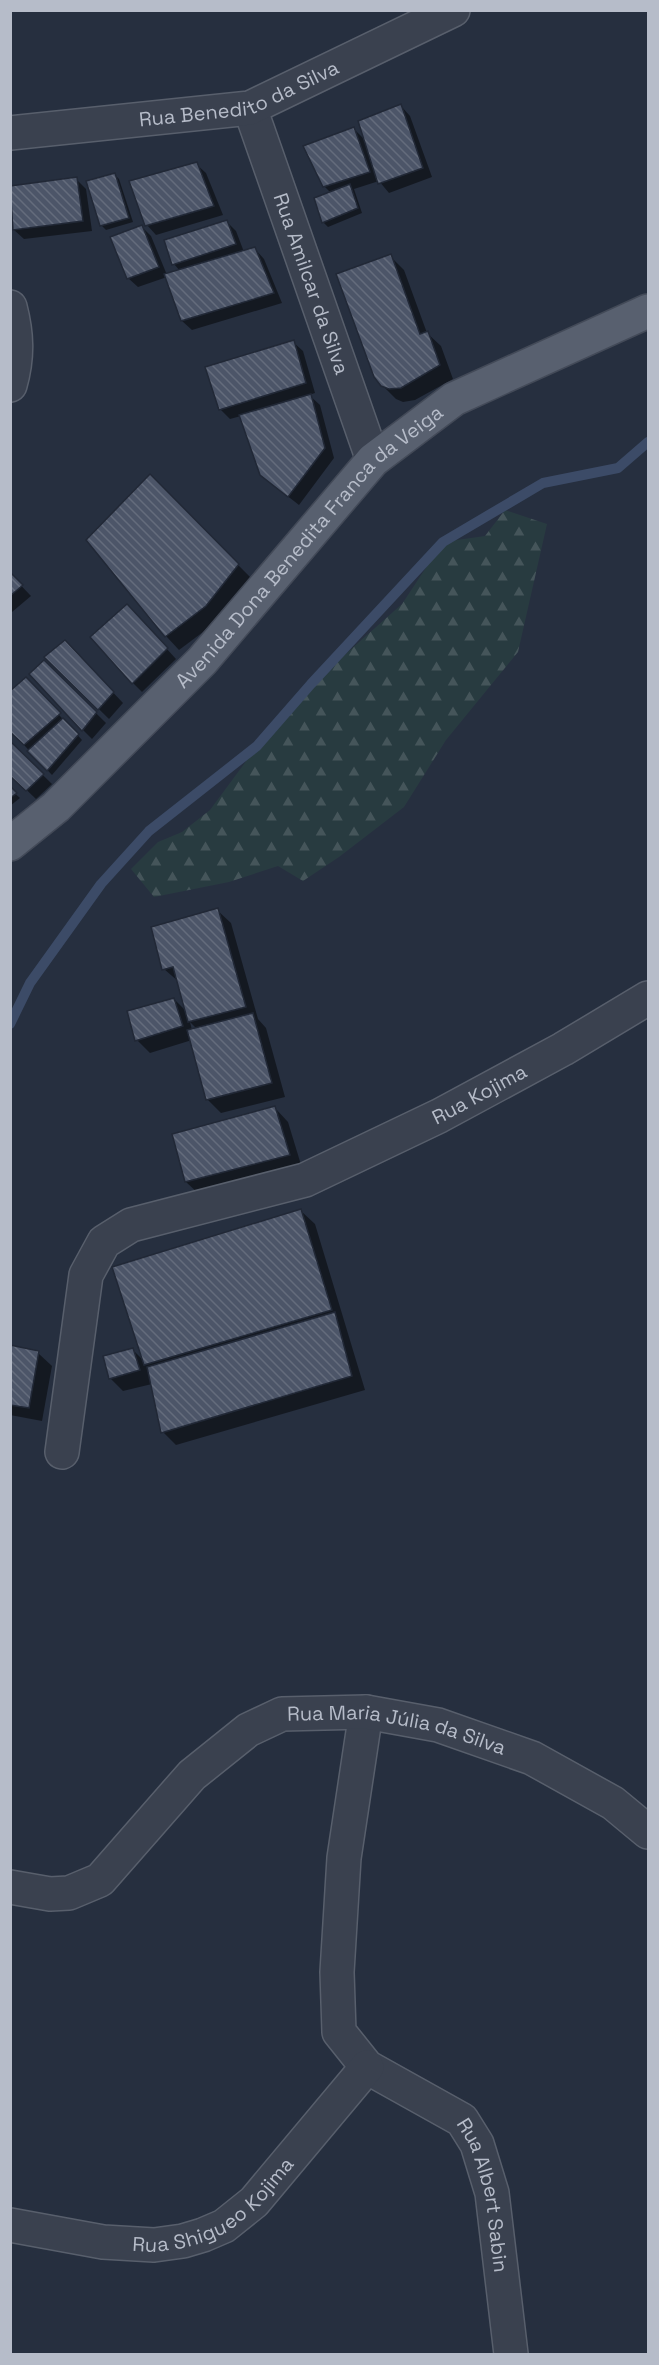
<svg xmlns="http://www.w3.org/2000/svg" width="659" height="2365" font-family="'Space Grotesk',sans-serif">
	<defs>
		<pattern id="forest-firs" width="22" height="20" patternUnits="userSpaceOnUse" patternTransform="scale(1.5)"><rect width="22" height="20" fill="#283b40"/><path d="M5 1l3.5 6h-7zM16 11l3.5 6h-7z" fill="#45555a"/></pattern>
		<pattern id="building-back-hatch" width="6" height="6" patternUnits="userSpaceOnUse" patternTransform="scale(1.5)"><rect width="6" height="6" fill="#4c5568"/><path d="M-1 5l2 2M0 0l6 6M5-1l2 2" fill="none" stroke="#646c7c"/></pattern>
	</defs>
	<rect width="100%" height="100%" fill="#262f3f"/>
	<!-- forest -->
	<polygon fill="url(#forest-firs)" points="505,510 547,524 518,652 446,740 404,807 339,857 303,881 278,866 229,882 154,897 131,869 158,842 182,832 210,810 287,706 402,604 443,542 485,536"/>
	<!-- shadow -->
	<g fill="#0007" fill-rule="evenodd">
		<polygon points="401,106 410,116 432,177 389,193 379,181 354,189 362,213 328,227 323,222 331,193 324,186 354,129 366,141"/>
		<polygon points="196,164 206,173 223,215 156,235 147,225"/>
		<polygon points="114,174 119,179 133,222 106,230 101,225"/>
		<polygon points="76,179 86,189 92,231 24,239 14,230 10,187"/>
		<polygon points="227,222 236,231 244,252 255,249 264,259 282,303 192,330 182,321 167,277 138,287 128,278 142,227 151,236 167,275 180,271 174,264"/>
		<polygon points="390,256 404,270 427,333 441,346 453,379 415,400 403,402 396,399 382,385"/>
		<polygon points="293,342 303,351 315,393 309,395 320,405 334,458 299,505 272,484 241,416 230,419 220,409"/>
		<polygon points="150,476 252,579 219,620 179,650 166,636"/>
		<polygon points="10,574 31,596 12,612 10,610"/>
		<polygon points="137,616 176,659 142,692 133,683"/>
		<polygon points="74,651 123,703 109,719 47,658"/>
		<polygon points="44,662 106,723 92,739 83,730"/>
		<polygon points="26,679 82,740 52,775 10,730"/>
		<polygon points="10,743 52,784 36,799 10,774"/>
		<polygon points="10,789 20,798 10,806"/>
		<path d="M 217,910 L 231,923 L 258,1019 L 266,1028 L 285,1097 L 221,1113 L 207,1099 L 192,1040 L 150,1053 L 137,1040 L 174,999 L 187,1012 L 179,982 L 164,969 ZM 190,1022 L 197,1029 L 192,1030 Z"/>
		<polygon points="275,1108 288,1122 302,1168 200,1195 186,1182"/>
		<polygon points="301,1211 315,1224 365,1390 176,1445 163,1432 152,1384 123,1391 110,1378 133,1350 145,1362"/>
		<polygon points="10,1347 38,1353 52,1366 42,1421 10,1415"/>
	</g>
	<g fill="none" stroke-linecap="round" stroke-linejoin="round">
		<!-- stream -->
		<polyline stroke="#3c4b67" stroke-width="10" points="10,1024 30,983 101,884 149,831 257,746 311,684 443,542 543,483 618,468 648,442"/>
	</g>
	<!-- building -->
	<g fill="url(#building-back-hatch)" stroke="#212836" stroke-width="1.5">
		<polygon points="401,104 423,168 378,184 358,121"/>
		<polygon points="354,127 370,172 323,187 303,146"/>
		<polygon points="197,162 214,206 145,226 129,181"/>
		<polygon points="115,173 129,218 100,226 86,181"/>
		<polygon points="77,177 83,221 13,230 10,186"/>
		<polygon points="350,184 358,208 322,223 314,198"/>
		<polygon points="227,220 236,244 172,265 164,240"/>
		<polygon points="142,225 159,267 127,279 110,237"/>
		<polygon points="255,247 274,293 181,321 164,274"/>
		<polygon points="391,254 420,334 428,331 440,365 401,388 389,389 381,386 374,377 336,274"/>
		<polygon points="294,340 306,383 219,410 205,367"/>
		<polygon points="311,394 325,448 288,497 260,475 239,415"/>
		<polygon points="150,474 239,564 206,606 165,637 86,540"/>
		<polygon points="10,572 23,585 10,596"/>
		<polygon points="127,604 168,648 132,684 90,637"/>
		<polygon points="65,640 114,692 98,710 44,657"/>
		<polygon points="44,660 97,712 82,731 29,674"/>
		<polygon points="26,677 61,713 24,745 10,732 10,691"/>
		<polygon points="63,718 79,734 47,771 27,751"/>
		<polygon points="10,741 44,774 26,791 10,776"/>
		<polygon points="10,786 17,793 10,798"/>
		<polygon points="218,908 246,1007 188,1022 173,967 162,970 151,927"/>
		<polygon points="174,998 183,1026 135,1041 127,1011"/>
		<polygon points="253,1013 272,1083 206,1100 187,1030"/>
		<polygon points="275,1106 290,1155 185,1182 172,1134"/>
		<polygon points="301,1209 332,1310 144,1365 112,1267"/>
		<polygon points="335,1312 352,1376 161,1433 147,1367"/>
		<polygon points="10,1345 39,1351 29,1408 10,1405"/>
		<polygon points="133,1348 140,1370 109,1379 103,1356"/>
	</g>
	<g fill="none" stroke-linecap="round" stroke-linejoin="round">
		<defs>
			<g id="minor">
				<path id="s1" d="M 250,108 L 373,460"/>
				<path id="s2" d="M 10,133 L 250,108 L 453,10"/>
				<path d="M 10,307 C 17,334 18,357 10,385"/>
				<path id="s3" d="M 62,1452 L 86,1275 L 104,1242 L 131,1225 L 305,1180 L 439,1116 L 563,1049 L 648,998"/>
				<path id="s4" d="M 366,1712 L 344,1858 L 337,1972 L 339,2032 L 367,2067 L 462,2120 L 477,2144 L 492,2193 L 511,2354"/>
				<path id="s5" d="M 10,1887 L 50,1894 L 69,1893 L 100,1880 L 192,1775 L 248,1730 L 282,1714 L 366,1712 L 438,1725 L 532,1758 L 613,1803 L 648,1832"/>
				<path id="s6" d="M 10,2225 L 103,2242 L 154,2245 L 183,2241 L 203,2235 L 224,2226 L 254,2202 L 367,2067"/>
			</g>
			<g id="major">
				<path id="s7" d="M 10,844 L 56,807 L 202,661 L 373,460 L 454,399 L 648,311"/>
			</g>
		</defs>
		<!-- minor casing -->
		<use href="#minor" stroke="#585f6c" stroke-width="36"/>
		<!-- major casing -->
		<use href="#major" stroke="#434a58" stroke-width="36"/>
		<!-- minor -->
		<use href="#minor" stroke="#3a414f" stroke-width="33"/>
		<!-- major -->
		<use href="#major" stroke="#58606f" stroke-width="33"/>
	</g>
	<g text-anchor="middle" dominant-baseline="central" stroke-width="4.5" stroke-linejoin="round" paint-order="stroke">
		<!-- street labels -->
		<g font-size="20" fill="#b6bcc9" stroke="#1f2634">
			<text stroke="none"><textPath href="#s2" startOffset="234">Rua Benedito da Silva</textPath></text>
			<text stroke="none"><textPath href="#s1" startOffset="186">Rua Amilcar da Silva</textPath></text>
			<text stroke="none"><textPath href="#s7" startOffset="423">Avenida Dona Benedita Franca da Veiga</textPath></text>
			<text stroke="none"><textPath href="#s3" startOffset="622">Rua Kojima</textPath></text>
			<text stroke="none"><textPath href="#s5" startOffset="459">Rua Maria Júlia da Silva</textPath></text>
			<text stroke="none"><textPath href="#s6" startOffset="218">Rua Shigueo Kojima</textPath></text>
			<text stroke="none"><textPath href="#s4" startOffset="555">Rua Albert Sabin</textPath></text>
		</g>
	</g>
	<!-- border -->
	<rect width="659" height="2365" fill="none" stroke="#b6bcc9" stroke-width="24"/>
</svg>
